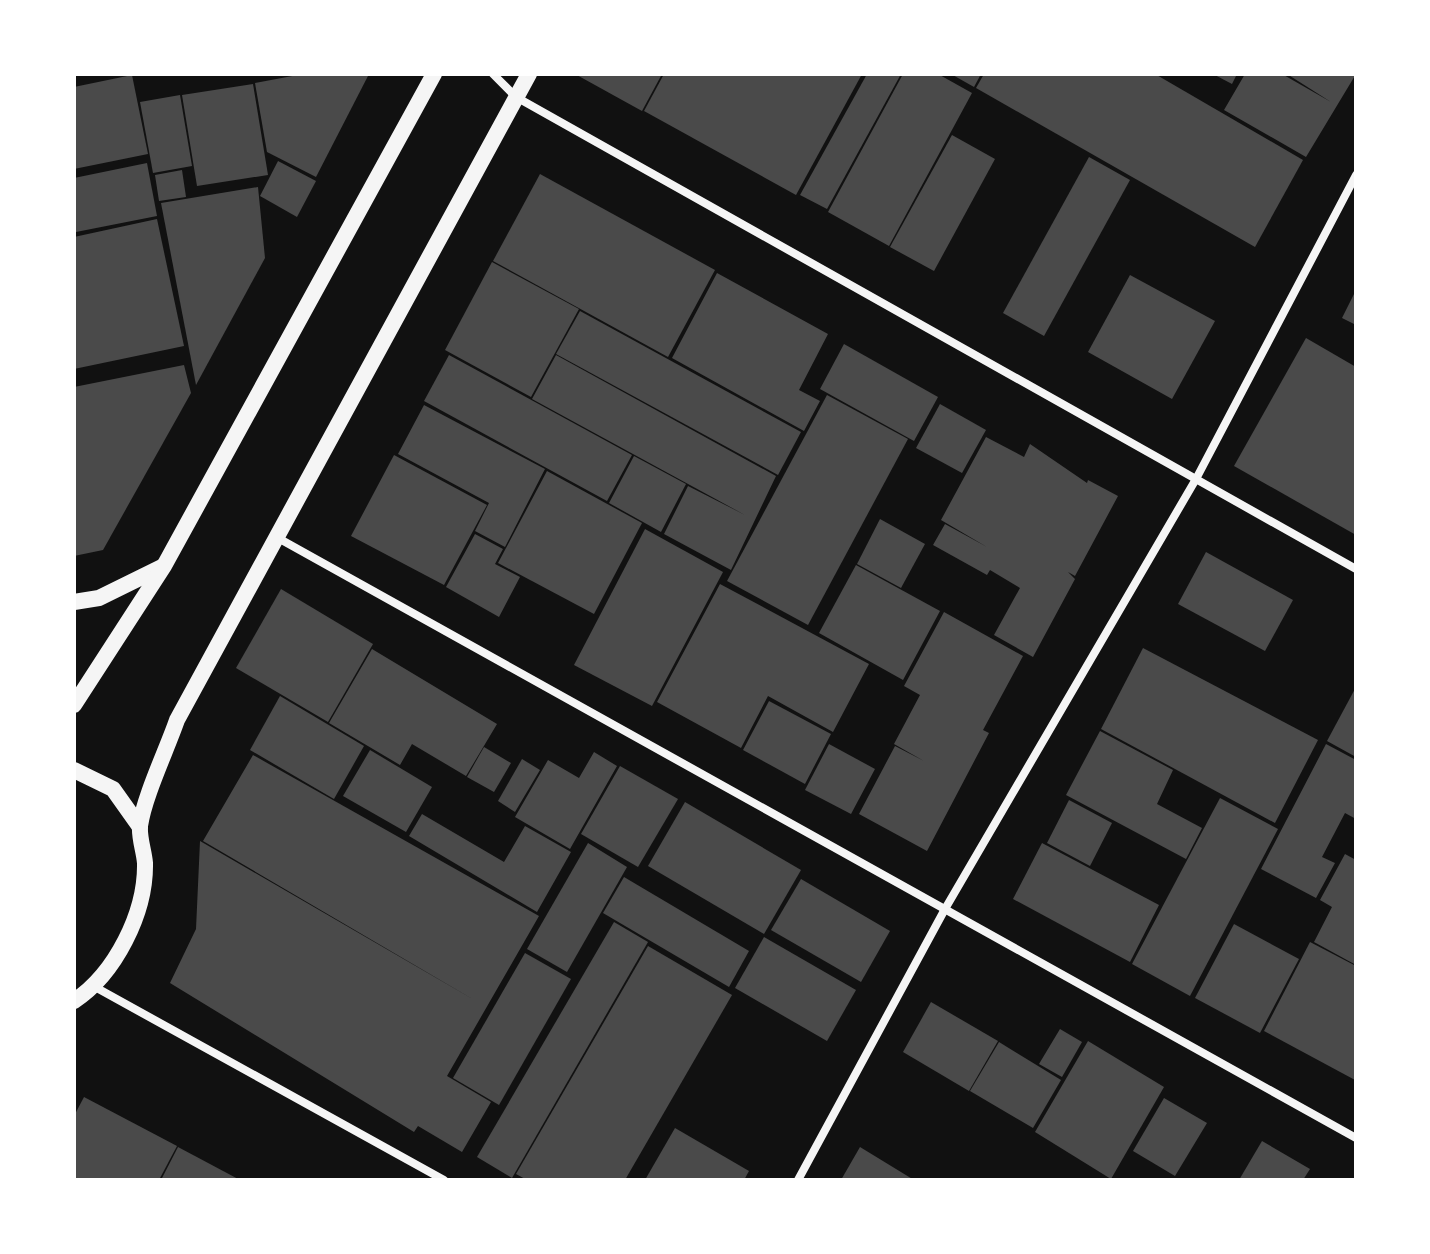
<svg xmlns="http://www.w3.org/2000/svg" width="1430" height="1254" font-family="Poppins,sans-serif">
	<rect width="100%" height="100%" fill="#111"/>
	<!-- building -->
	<g fill="#4a4a4a">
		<polygon points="303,74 369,74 316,177 267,152 255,83"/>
		<polygon points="575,74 662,74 642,111"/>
		<polygon points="664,74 862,74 796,195 644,111"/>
		<polygon points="867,74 901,74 827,209 800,195"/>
		<polygon points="903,74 938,74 972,93 889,246 828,212"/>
		<polygon points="951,74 981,74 974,87"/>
		<polygon points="984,74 1155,74 1303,160 1255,247 976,88"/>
		<polygon points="1213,74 1237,74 1232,84"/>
		<polygon points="1245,74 1282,74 1331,102 1287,74 1356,74 1306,157 1224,110"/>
		<polygon points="132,75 148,154 74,169 74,87"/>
		<polygon points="253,84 268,175 197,186 182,95"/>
		<polygon points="180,95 192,166 153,173 140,102"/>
		<polygon points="952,135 995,159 934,271 890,247"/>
		<polygon points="1089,157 1130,180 1044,336 1003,313"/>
		<polygon points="278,161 316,181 297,217 260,196"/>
		<polygon points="147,163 157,216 76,232 74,178"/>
		<polygon points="182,170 186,197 159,201 155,175"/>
		<polygon points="540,174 715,270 668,357 493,261"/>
		<polygon points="258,187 265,258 196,385 161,203"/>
		<polygon points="157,219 184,346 74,369 74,237"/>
		<polygon points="492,262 579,309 531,397 445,350"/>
		<polygon points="717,273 828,334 799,390 820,401 804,431 672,358"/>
		<polygon points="1130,275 1215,321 1172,399 1088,352"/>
		<polygon points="1356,290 1356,325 1342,318"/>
		<polygon points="580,311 801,432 778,475 556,354"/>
		<polygon points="1306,338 1356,367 1356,535 1234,466"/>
		<polygon points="844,344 938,397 914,441 820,389"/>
		<polygon points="449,355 632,455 607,501 424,401"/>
		<polygon points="556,355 776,476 731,570 664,534 688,486 745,515 532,399"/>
		<polygon points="184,365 191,393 103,550 74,556 74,387"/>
		<polygon points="827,395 908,439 808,625 727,581"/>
		<polygon points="940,404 986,430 962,473 916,448"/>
		<polygon points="424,405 545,469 505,547 475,531 489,503 398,454"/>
		<polygon points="986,437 1024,457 1030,444 1087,483 1088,480 1118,496 1075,576 1068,572 1075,579 1033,657 994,635 1020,588 990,570 987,575 933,545 945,524 987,547 941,520"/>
		<polygon points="394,455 487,505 444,585 351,536"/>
		<polygon points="634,456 686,484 661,532 609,503"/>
		<polygon points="547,471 642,523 594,614 498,563"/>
		<polygon points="880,519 925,544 901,588 857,564"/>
		<polygon points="645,529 723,572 652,706 574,665"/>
		<polygon points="475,534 503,549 495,564 520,577 499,617 446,587"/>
		<polygon points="1206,552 1293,600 1265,651 1178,604"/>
		<polygon points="856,565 940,611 903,680 819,633"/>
		<polygon points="720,584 869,664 833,732 768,696 741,748 657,702"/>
		<polygon points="281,589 373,644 328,722 236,668"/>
		<polygon points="944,612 1023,656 983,730 989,733 927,851 859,814 895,746 924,761 894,744 920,695 904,686"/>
		<polygon points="1143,648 1318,740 1275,823 1101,729"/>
		<polygon points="372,649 497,724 466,776 412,744 400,765 329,723"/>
		<polygon points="1356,687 1356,757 1327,741"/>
		<polygon points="280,696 364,746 334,799 250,750"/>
		<polygon points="769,701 831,734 805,784 743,750"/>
		<polygon points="1100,731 1173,770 1157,804 1202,828 1186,859 1066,795"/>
		<polygon points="829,744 875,769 851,814 805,790"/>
		<polygon points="1326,744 1356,760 1356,819 1345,813 1322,857 1335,863 1316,898 1261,869"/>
		<polygon points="484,747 511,763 494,792 467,777"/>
		<polygon points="370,750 432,787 406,832 343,796"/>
		<polygon points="594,752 617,766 570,849 515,817 548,760 579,778"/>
		<polygon points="253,755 539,916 447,1076 491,1102 462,1152 418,1126 414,1132 170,983 196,929 200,841 476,1001 203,841"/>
		<polygon points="522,759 540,770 515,812 498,801"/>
		<polygon points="620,766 678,799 638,867 581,834"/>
		<polygon points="1220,798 1278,829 1190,996 1132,964"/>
		<polygon points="1069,800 1112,823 1090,866 1047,843"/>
		<polygon points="685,802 801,870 764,934 648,866"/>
		<polygon points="422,814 504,862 525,826 571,852 537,912 409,836"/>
		<polygon points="588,843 627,867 567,972 527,949"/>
		<polygon points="1042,843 1159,905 1130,962 1013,899"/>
		<polygon points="1345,854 1356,860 1356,965 1314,942 1332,907 1320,900"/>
		<polygon points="624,877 749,951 729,987 603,913"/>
		<polygon points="801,879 890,931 861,982 771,930"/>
		<polygon points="614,922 648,942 512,1178 477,1157"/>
		<polygon points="1234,924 1299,959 1260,1033 1195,998"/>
		<polygon points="764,937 856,990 827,1041 735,988"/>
		<polygon points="1310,942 1356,966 1355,1080 1264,1031"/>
		<polygon points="648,946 732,995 625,1180 527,1180 516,1174"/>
		<polygon points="525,953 571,979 499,1105 453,1078"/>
		<polygon points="931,1002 998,1041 969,1091 903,1052"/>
		<polygon points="1060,1029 1082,1042 1062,1077 1039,1064"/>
		<polygon points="1088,1041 1164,1087 1111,1179 1035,1132"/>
		<polygon points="999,1042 1061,1080 1033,1128 970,1091"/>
		<polygon points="84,1097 177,1146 159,1180 74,1180 74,1116"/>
		<polygon points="1164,1098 1207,1123 1175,1176 1133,1151"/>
		<polygon points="675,1128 749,1171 744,1180 645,1180"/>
		<polygon points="1262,1141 1310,1169 1303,1180 1239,1180"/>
		<polygon points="178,1147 240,1180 161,1180"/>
		<polygon points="860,1147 914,1180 841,1180"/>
	</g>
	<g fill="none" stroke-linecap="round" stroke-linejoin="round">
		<!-- minor -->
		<g stroke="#f5f5f5" stroke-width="8">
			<polyline points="493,74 516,97 1356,569"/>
			<polyline points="278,538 1356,1138"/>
			<polyline points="95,987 444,1180"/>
			<polyline points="798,1180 945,909 1196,479 1356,175"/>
		</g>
		<!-- secondary -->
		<g stroke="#f5f5f5" stroke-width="16">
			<polyline points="74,602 99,598 162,567"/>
			<polyline points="74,705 164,566 434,74"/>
			<polyline points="74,770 113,789 140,827"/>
			<path d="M 74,1001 C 115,974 146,913 145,863 C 144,851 139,838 140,826 C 144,797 167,749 177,720 L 529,74"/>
		</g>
	</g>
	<!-- border -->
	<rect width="1430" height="1254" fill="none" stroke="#ffffff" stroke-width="152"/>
</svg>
